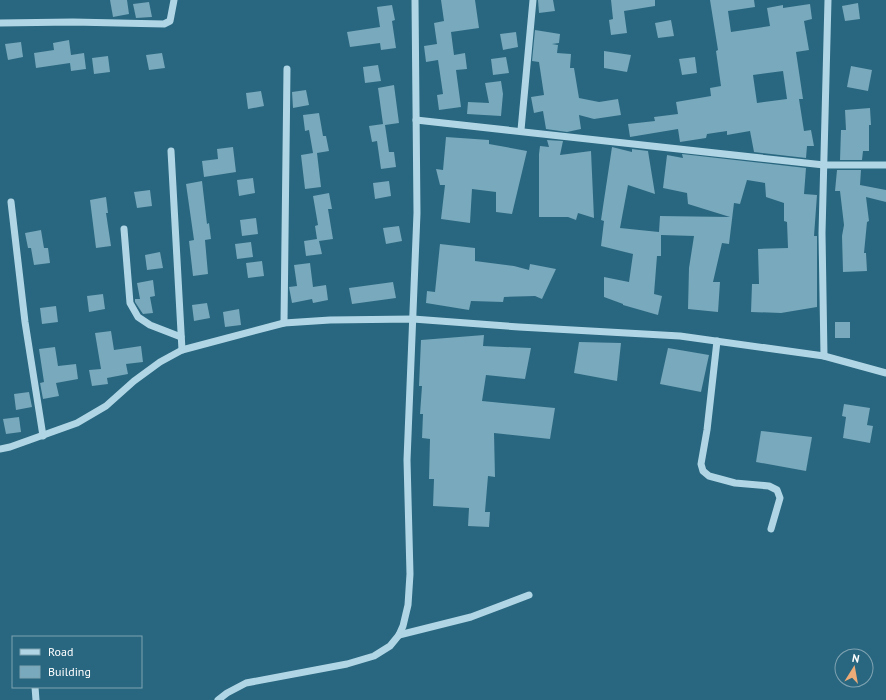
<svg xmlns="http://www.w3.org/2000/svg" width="886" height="700" font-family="'PT Sans',sans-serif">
	<rect width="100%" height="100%" fill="#29667f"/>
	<!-- building -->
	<g fill="#78a9bc" fill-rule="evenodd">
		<polygon points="110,0 127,0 129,14 113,17"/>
		<polygon points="441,0 475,0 479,28 451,32 454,55 465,53 467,69 456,70 461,107 439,110 437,95 443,94 438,60 426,62 424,46 437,44 434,23 444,21"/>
		<polygon points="538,0 553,0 555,11 539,13"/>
		<polygon points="611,0 655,0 655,6 624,11 627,33 611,35 609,20 613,19"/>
		<path d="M 710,0 L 754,0 L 755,7 L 728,11 L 731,32 L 770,26 L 767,8 L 783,5 L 783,8 L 810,4 L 812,19 L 804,21 L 809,50 L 796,52 L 803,99 L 799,99 L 804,131 L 811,130 L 814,146 L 807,146 L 806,158 L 754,152 L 750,131 L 727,135 L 727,131 L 707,134 L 706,138 L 680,142 L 678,129 L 630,137 L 628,124 L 655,121 L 654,117 L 678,114 L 676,102 L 711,96 L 710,88 L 721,86 L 716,51 L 718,50 ZM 783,71 L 787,99 L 757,103 L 753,75 Z"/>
		<polygon points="149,2 152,17 136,18 133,4"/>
		<polygon points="858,3 860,19 845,21 842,6"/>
		<polygon points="392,5 395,20 392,21 396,48 381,50 380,43 350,47 347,32 380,27 377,7"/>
		<polygon points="671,20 674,36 658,38 655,23"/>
		<polygon points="535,30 560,34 559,43 552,44 558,45 557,53 571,54 570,68 574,68 579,98 599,102 618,99 621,115 594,119 579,115 581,129 567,132 546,129 543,111 534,113 531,97 544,95 539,62 532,61"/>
		<polygon points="516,32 518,47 503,50 500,34"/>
		<polygon points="69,40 71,55 84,53 86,69 71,71 70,63 36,68 34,53 54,50 53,43"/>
		<polygon points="21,42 23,57 8,60 5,44"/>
		<polygon points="604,51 631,55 627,72 604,68"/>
		<polygon points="162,53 165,68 149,70 146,55"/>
		<polygon points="108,56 110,72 94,74 92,58"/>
		<polygon points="506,57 509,73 493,75 491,59"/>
		<polygon points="695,57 697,73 682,75 679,59"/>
		<polygon points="378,65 381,81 365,83 363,67"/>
		<polygon points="851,66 872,70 868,91 847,87"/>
		<polygon points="501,81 503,94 501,116 467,114 468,102 489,103 485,83"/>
		<polygon points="394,85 399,123 385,125 389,152 394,152 396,167 381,169 377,141 372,142 369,126 383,124 378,88"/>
		<polygon points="306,90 309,105 293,108 292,92"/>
		<polygon points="261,91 264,106 248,109 246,93"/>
		<polygon points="870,108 871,125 869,125 869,151 863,151 862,160 840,160 841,130 846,130 845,110"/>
		<polygon points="319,113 323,136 326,136 329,151 317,153 321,187 305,189 301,155 313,153 309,130 305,131 303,115"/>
		<polygon points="446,137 489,140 489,144 527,151 512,214 496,212 496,192 472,189 470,223 441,219 445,185 440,185 436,169 443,170"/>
		<polygon points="547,140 563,141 560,155 591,151 594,218 578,213 576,220 568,217 539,217 539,154 540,146 549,147"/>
		<polygon points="233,147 236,172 204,177 202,161 218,159 217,149"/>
		<polygon points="612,147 632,152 632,149 648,151 655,194 628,185 620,228 659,232 660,216 730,217 688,204 687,193 663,188 667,155 683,158 682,154 806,168 804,194 817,195 814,236 817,236 817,307 781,313 751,312 752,284 759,284 758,249 788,248 787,222 784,221 784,203 766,197 765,183 747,180 740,204 734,203 729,244 722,243 713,282 720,282 718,312 688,309 689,268 694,236 661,235 661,256 657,256 654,294 662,296 658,315 623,305 623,304 604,297 604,277 629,282 633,254 601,246 604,221 601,220"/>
		<polygon points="837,170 861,170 860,185 886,190 886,202 866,197 869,221 867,222 864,253 866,253 867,271 843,272 842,236 844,225 840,191 835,191"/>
		<polygon points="253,178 255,193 239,196 237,180"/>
		<polygon points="202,181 207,224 209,223 211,239 205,240 208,274 193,276 189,241 194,240 186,184"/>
		<polygon points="389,181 391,196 375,199 373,183"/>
		<polygon points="150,190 152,206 137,208 134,192"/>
		<polygon points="329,193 332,209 328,209 333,239 319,241 322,254 306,256 304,241 317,239 315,226 318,225 313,196"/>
		<polygon points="106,197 108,213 106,213 111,246 96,248 90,200"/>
		<polygon points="256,218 258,234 242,236 240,220"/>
		<polygon points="399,226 402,241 386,244 383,228"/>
		<polygon points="41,230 44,248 48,248 50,263 34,265 31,248 28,248 25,233"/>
		<polygon points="251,242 253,257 237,259 235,244"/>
		<polygon points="440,244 475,248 475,261 514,266 529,270 530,264 556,269 542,299 535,296 504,297 503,302 471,301 469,310 426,303 427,291 435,292"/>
		<polygon points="160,252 163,268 147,270 145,255"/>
		<polygon points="262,261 264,276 248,278 246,263"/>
		<polygon points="310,263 313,287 326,285 328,300 313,303 312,299 292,303 289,287 297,286 294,265"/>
		<polygon points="153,280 155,296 150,297 153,313 143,314 135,302 135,299 140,299 137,283"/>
		<polygon points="393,282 396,298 352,304 349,288"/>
		<polygon points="103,294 105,309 89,312 87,296"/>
		<polygon points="207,303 210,318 194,321 192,305"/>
		<polygon points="56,306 58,322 42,324 40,308"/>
		<polygon points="239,309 241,325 225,327 223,312"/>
		<rect x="835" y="322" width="15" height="16"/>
		<polygon points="111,331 114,350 141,346 143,362 126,364 128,374 107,378 108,384 92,386 89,370 101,369 95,333"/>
		<polygon points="484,335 483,346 531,348 525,379 486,375 482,401 555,408 550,439 494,433 495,477 488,476 485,512 490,512 489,527 468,526 469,508 433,506 434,479 429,479 430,439 422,438 423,414 420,414 422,386 419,386 421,340"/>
		<polygon points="579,342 621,343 617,381 574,373"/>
		<polygon points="55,347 58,366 76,364 78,379 56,383 59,396 43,399 40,383 44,382 39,349"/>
		<polygon points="668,348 709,355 701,392 660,384"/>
		<polygon points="29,392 32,407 16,410 14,394"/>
		<polygon points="844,404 870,408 867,425 873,426 870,443 843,438 846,417 842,416"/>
		<polygon points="19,417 21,432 6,434 3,419"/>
		<polygon points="761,431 812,437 806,471 756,462"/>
	</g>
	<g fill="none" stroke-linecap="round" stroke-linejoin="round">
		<!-- minor -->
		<g stroke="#b0d6e5" stroke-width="7">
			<polyline points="0,23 73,22 164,24 170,21 174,0"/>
			<polyline points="416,120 824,165 886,165"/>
			<polyline points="521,130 533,0"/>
			<polyline points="171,151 182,350"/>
			<polyline points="11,202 25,322 43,436"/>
			<polyline points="124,229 130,303 138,317 150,325 181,337"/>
			<polyline points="284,323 287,69"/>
			<polyline points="717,341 707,430 701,464 703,471 709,476 735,483 769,486 777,490 780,498 771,529"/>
			<polyline points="824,356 822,233 828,0"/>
			<polyline points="0,449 10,447 77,423 106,406 134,381 160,362 182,350 284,323 330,320 413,319 519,327 680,336 824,356 886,373"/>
			<polyline points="399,635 471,617 529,595"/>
			<polyline points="35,687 36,700"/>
			<polyline points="218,700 227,693 246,683 347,664 374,656 390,646 399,635 403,626 408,605 410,574 407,460 417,213 415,0"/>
		</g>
	</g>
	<!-- legend -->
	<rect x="12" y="636" width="130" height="52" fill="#29667f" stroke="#7fa3b2"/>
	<rect x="20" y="649" width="20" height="6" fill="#b0d6e5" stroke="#7fa3b2"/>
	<text x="48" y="656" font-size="12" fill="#ffffff">Road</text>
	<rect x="20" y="666" width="20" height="12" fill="#78a9bc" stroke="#7fa3b2"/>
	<text x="48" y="676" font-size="12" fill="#ffffff">Building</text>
	<!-- north arrow -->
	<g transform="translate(854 668) rotate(11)"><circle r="19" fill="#29667f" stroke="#7fa3b2"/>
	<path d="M0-3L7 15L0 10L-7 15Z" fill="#ecab77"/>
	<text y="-6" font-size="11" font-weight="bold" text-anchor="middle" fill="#ffffff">N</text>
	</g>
</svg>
